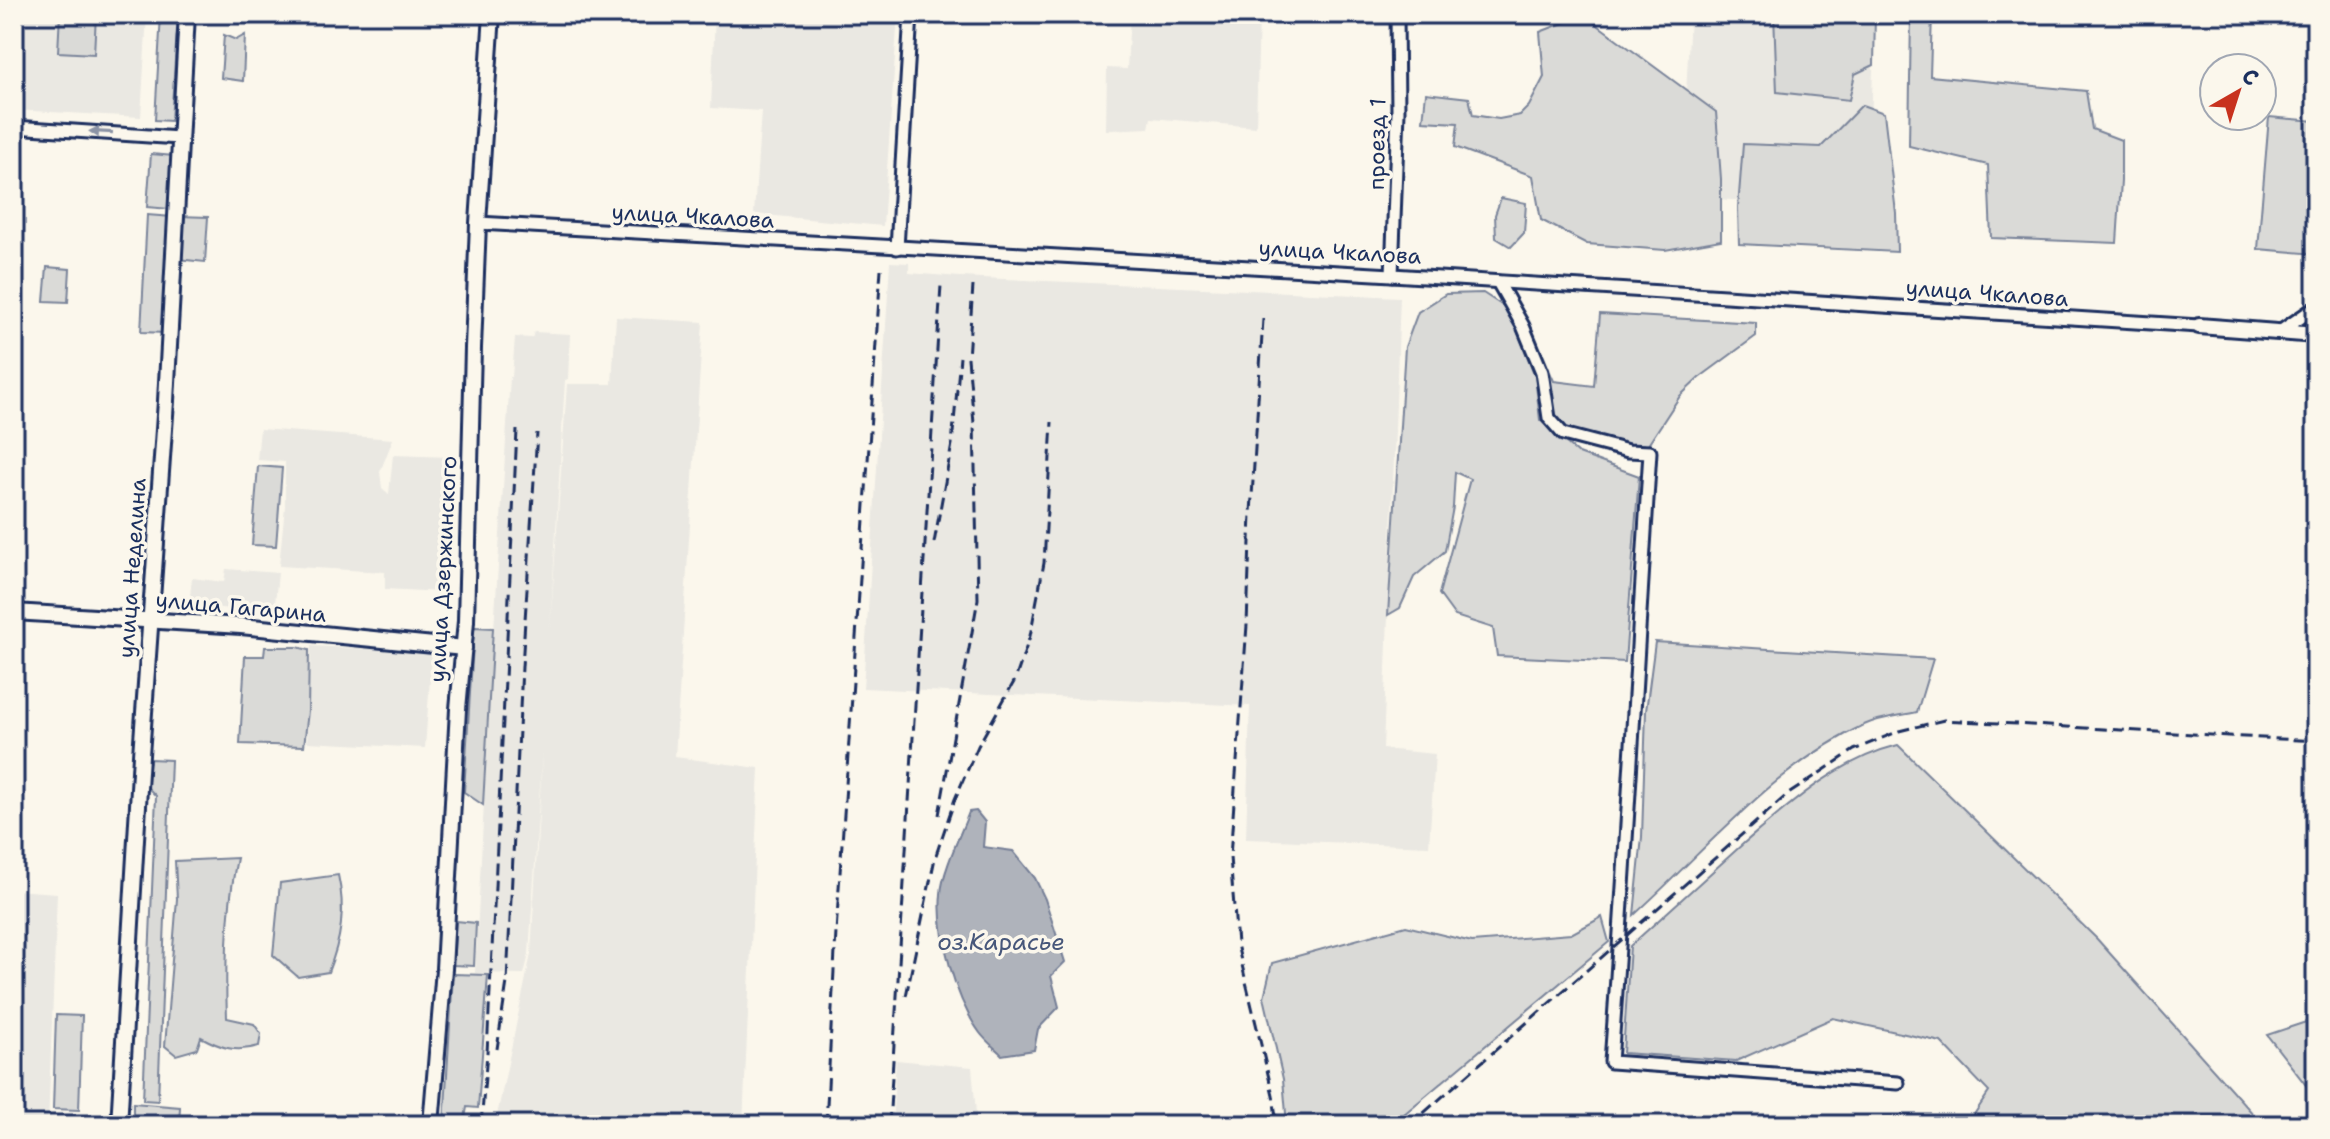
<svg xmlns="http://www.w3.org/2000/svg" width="2330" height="1139" font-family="'Shantell Sans',sans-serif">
	<rect width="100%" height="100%" fill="#fbf7ec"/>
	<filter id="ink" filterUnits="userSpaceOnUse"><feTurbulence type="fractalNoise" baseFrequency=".0125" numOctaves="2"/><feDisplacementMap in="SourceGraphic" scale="16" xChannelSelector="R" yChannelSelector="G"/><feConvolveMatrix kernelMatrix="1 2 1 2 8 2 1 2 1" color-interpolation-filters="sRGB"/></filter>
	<g filter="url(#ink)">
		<!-- built -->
		<g fill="#eae8e2">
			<polygon points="14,14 147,14 141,117 14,110"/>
			<polygon points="715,14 898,14 883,226 754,214 761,111 711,108"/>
			<polygon points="1130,14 1259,14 1256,127 1151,118 1149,128 1106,130 1107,68 1127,69"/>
			<polygon points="1690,14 1875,14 1868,208 1681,197"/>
			<polygon points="890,262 909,263 909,273 960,277 1400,297 1383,749 1435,754 1429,846 1246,839 1250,706 863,688"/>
			<polygon points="616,317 703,322 675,757 759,768 743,1125 495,1125 531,954 543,741 529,954 524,974 475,973 489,708 510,377 512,377 515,337 532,338 534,332 570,334 568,379 565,380 550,630 567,384 612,384"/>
			<polygon points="260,429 393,439 380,472 382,488 389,494 393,455 451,457 442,592 385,589 385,572 279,566 285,506 285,462 257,460"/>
			<polygon points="226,569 278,573 274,613 189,605 192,578 224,582"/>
			<polygon points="311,646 432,652 425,748 307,742"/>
			<polygon points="14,890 57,893 48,1125 14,1125"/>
			<polygon points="896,1060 972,1067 977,1125 892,1125"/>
		</g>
		<!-- green -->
		<g fill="#dadad7" stroke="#7a849a" stroke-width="2">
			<polygon points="60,14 96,14 94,54 58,52"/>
			<polygon points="161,14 178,14 171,121 155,120"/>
			<polygon points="1774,14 1875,14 1874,65 1855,74 1849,100 1777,92"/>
			<polygon points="1911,14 1932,14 1930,76 2086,91 2092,129 2121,140 2121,181 2117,243 1991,238 1988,165 1909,146"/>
			<polygon points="1584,15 1716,112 1721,179 1721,240 1665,250 1587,244 1541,220 1533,176 1455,147 1458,123 1423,121 1426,93 1469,98 1473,115 1499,119 1520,115 1529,106 1544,77 1540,32"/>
			<polygon points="224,35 236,40 245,35 243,81 221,78"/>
			<polygon points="1862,105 1884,113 1896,213 1897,252 1739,244 1738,208 1743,144 1821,147"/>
			<polygon points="2269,117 2316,121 2316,254 2258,249"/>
			<polygon points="151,154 174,156 170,209 147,207"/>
			<polygon points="1501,198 1526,203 1524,233 1511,247 1496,238 1495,215"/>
			<polygon points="147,215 172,217 166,333 141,332"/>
			<polygon points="179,216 208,217 205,262 177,259"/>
			<polygon points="47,267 70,269 68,302 44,301"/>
			<polygon points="1483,293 1509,310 1535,376 1540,420 1579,454 1639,476 1625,662 1497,656 1493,628 1455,616 1439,594 1470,479 1455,472 1453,507 1445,551 1414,577 1400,608 1388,615 1405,347 1418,312 1446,294"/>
			<path d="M 1600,314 L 1756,323 L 1756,336 L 1699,378 L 1680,396 L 1646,448 C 1622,446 1562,440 1552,415 C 1547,402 1547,384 1545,370 L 1550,372 L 1554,381 L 1594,386 Z"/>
			<polygon points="258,466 282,468 276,546 252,545"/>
			<polygon points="474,627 493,628 483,805 464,792"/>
			<path d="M 1655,642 L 1933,659 L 1917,712 C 1900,716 1880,717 1864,725 C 1775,766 1706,850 1634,915 L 1642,837 L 1646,711 Z"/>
			<polygon points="265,647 297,647 309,650 308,711 304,746 240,744 245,656 264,656"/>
			<path d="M 1898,745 L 2097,939 L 2263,1125 L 1967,1125 L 1989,1092 L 1941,1042 L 1833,1018 L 1736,1061 L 1623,1053 L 1630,946 C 1668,912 1706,877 1744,843 C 1790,804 1838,760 1898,745 Z"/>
			<polygon points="150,759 171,760 158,1101 143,1100 156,796 147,787"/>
			<path d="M 237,858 C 226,911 225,964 227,1018 L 254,1024 L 261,1034 L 259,1046 C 236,1053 221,1048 201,1037 L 197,1049 L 176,1055 L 165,1046 L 177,899 L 175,861 Z"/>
			<path d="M 338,875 C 346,910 341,940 328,972 L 298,977 L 273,955 L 280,883 Z"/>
			<polygon points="1602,917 1609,942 1391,1125 1287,1125 1283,1079 1264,997 1272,963 1406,926 1472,942 1571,934"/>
			<polygon points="456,921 476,923 474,966 453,965"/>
			<polygon points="453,974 488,975 478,1108 467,1107 465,1118 477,1119 477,1125 444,1125"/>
			<polygon points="56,1015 82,1016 79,1110 53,1109"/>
			<polygon points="2316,1021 2316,1098 2267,1035 2306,1022"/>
			<polygon points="133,1103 180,1107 179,1125 133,1125"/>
		</g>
		<!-- water -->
		<path fill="#afb3bb" stroke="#747e96" stroke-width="2" d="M 976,811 L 985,822 L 983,847 L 1013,851 L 1035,878 L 1045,899 L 1065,962 L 1051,976 L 1059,1007 L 1038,1029 L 1034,1050 L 1002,1055 C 995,1048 986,1041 980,1033 C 956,1000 937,935 941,894 C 942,873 961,833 969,812 Z"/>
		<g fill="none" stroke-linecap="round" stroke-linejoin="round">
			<defs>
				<g id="minor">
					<polyline points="14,127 179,138"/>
					<polyline points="478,223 1392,275 2199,326"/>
					<polyline points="897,248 911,14"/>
					<polyline points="1392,275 1398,111 1397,14"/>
					<path d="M 1498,282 L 1523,326 L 1542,372 L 1549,418 L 1563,434 L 1628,451 L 1650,452 C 1637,655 1626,859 1611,1062 L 1898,1083"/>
					<polyline points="2281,331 2316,307"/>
				</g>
				<g id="tertiary">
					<polyline points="2199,326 2316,335"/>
					<polyline points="14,612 241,626 464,648"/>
					<polyline points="119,1125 141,755 166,401 187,14"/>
					<polyline points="431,1125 444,969 458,709 466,621 473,348 478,223 492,14"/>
				</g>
			</defs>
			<!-- minor casing -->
			<use href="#minor" stroke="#1b2f5e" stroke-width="17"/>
			<!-- tertiary casing -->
			<use href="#tertiary" stroke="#1b2f5e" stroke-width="20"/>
			<!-- minor -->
			<use href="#minor" stroke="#fbf7ec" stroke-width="11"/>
			<!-- tertiary -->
			<use href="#tertiary" stroke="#fbf7ec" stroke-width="14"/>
			<!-- rail -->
			<g stroke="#1b2f5e" stroke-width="3" stroke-dasharray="12 6" stroke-linecap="butt">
				<polyline points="1263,319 1251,513 1247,625 1230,857 1237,944 1273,1095 1277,1125"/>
				<polyline points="934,543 952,444 960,357"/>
				<polyline points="939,815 978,599 974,423 968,358 973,286"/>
				<polyline points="906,996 935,858 955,799 978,746 1015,680 1030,636 1044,563 1052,422"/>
				<polyline points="497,1049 507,982 522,667 537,433"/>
				<polyline points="481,1125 487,1053 517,430"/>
				<polyline points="826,1125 836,932 881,269"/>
				<polyline points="889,1125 941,285"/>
				<polyline points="1410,1125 1787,795 1854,750 1899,731 1944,720 2316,741"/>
			</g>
		</g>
		<!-- one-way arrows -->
		<defs><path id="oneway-solid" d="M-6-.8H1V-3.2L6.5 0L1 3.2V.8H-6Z" transform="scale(2)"/></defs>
		<use fill="#8b93a5" href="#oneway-solid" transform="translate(101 132) rotate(-177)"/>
	</g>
	<g text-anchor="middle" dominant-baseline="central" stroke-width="7" stroke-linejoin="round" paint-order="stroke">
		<!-- street labels -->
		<g font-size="22" fill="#1b2f5e" stroke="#fbf7ec">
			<text transform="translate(1377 144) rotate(-89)">проезд 1</text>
			<text transform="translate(693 216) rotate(3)">улица Чкалова</text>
			<text transform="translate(1340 252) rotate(3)">улица Чкалова</text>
			<text transform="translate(1987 293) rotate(4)">улица Чкалова</text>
			<text transform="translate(132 568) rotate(-86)">улица Неделина</text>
			<text transform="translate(443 569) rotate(-87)">улица Дзержинского</text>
			<text transform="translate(241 607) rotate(5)">улица Гагарина</text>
		</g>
		<!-- water labels -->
		<g font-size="24" font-style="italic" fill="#47577a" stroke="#fbf7ec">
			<text x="1001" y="942">оз.Карасье</text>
		</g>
	</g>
	<!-- margin -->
	<rect width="2330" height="1139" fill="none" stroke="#fbf7ec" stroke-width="48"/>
	<rect x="24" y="24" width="2282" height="1091" fill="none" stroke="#1b2f5e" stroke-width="3" filter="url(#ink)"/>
	<!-- north arrow -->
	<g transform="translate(2238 92) rotate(39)"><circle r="38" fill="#fbf7ec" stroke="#a1a7b3" stroke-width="2"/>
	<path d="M0-6L14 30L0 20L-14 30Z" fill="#c8321e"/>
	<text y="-12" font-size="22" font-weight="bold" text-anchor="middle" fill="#1b2f5e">С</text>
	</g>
</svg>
